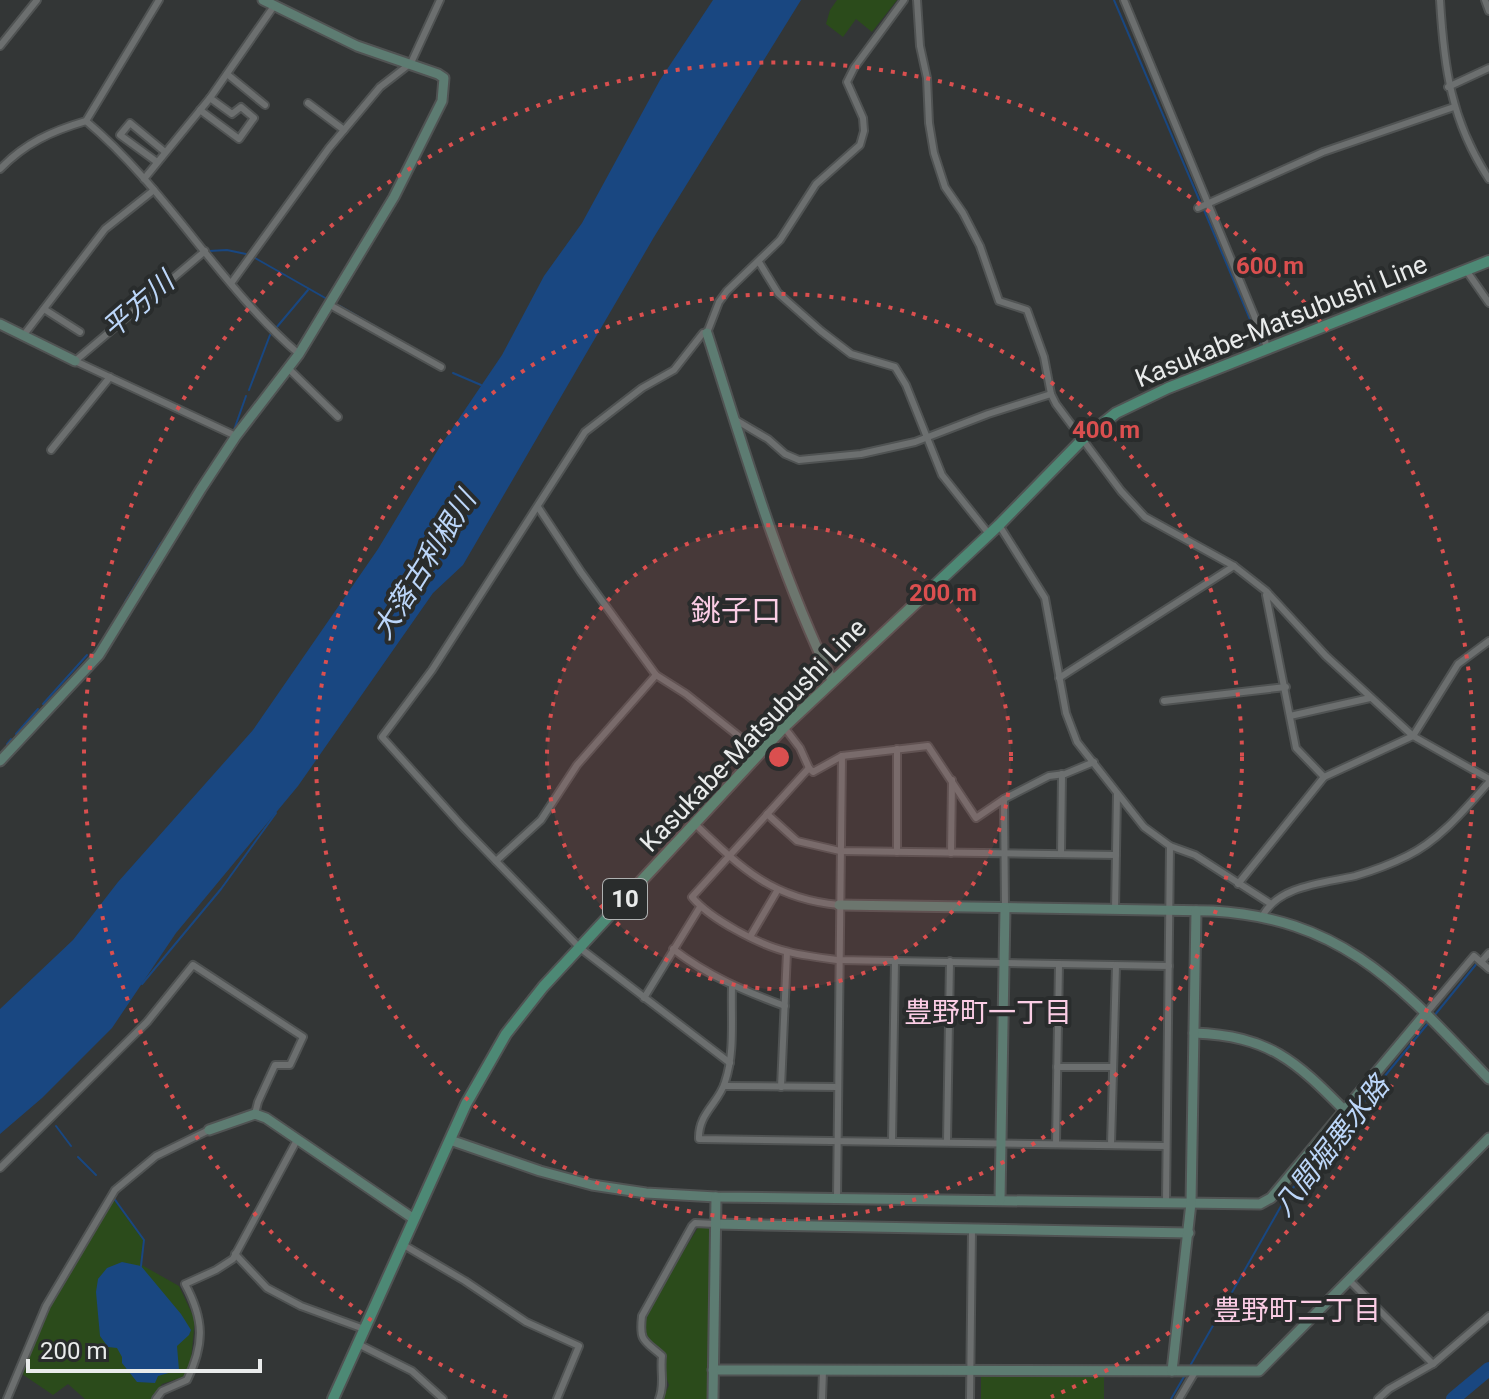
<svg xmlns="http://www.w3.org/2000/svg" width="1489" height="1399" font-family="Roboto,'Noto Sans JP',sans-serif">
	<rect width="100%" height="100%" fill="#333636"/>
	<!-- green -->
	<g fill="#2b4b1b">
		<polygon points="837,0 897,0 872,32 856,19 843,37 826,24 830,10"/>
		<polygon points="112,1198 143,1240 140,1264 179,1286 195,1320 190,1369 183,1377 162,1384 152,1399 85,1399 68,1384 53,1395 22,1374 48,1308"/>
		<polygon points="699,1226 711,1226 708,1399 663,1399 669,1385 664,1371 666,1355 645,1337 644,1327 650,1306"/>
		<polygon points="981,1376 1104,1377 1104,1399 981,1399"/>
	</g>
	<!-- water -->
	<g fill="#194781">
		<polygon points="713,0 801,0 654,237 463,565 433,593 298,786 176,933 112,1028 42,1098 0,1134 0,1009 73,940 118,882 253,730 378,549 439,448 502,355 544,276 582,223 660,80"/>
		<polygon points="122,1262 141,1266 181,1314 191,1330 189,1335 177,1346 179,1370 158,1376 155,1383 137,1382 122,1363 122,1357 117,1348 108,1347 100,1336 96,1292 98,1279 107,1268"/>
	</g>
	<g fill="none" stroke-linecap="round" stroke-linejoin="round">
		<!-- stream -->
		<g stroke="#194781" stroke-width="2">
			<polyline points="1114,0 1201,204"/>
			<polyline points="1204,210 1262,348"/>
			<polyline points="209,251 227,250 246,254"/>
			<polyline points="255,258 327,299"/>
			<polyline points="340,306 380,329"/>
			<polyline points="130,311 198,253"/>
			<polyline points="276,328 308,290"/>
			<polyline points="453,373 481,385"/>
			<polyline points="249,390 270,335"/>
			<polyline points="234,430 246,396"/>
			<polyline points="125,602 161,543"/>
			<polyline points="120,611 123,607"/>
			<polyline points="116,618 118,616"/>
			<polyline points="107,634 114,621"/>
			<polyline points="43,704 87,655"/>
			<polyline points="16,734 38,709"/>
			<polyline points="7,744 11,739"/>
			<polyline points="142,984 221,889 276,813"/>
			<polyline points="1434,1016 1478,962"/>
			<polyline points="56,1126 71,1146"/>
			<polyline points="78,1157 96,1175"/>
			<polyline points="113,1197 144,1240 141,1266"/>
			<polyline points="1190,1366 1288,1194 1430,1021"/>
			<polyline points="1171,1399 1185,1375"/>
		</g>
		<!-- river -->
		<polyline stroke="#194781" stroke-width="14" points="1453,1399 1489,1369"/>
		<defs>
			<g id="street">
				<polyline points="917,0 920,46 927,78 929,123 934,153 945,187 963,213 980,246 999,301 1027,310 1044,357 1051,394 1056,404 1121,491 1145,517 1234,566 1266,591 1326,656 1413,736 1489,779"/>
				<polyline points="1124,0 1268,349"/>
				<path d="M 1440,0 C 1444,68 1451,121 1489,179"/>
				<polyline points="1485,0 1489,11"/>
				<polyline points="0,46 37,0"/>
				<polyline points="227,74 265,105"/>
				<polyline points="1448,87 1489,68"/>
				<polyline points="308,103 344,130"/>
				<polyline points="200,110 239,139 254,118 241,107 232,114 210,98"/>
				<path d="M 86,121 C 167,189 220,287 299,354"/>
				<polyline points="157,162 120,135 130,123 165,152"/>
				<path d="M 0,169 C 25,143 52,131 86,121 L 159,0"/>
				<polyline points="144,179 210,98 274,6"/>
				<polyline points="1198,208 1323,152 1454,107"/>
				<polyline points="205,251 75,361 236,436"/>
				<polyline points="759,262 778,293 821,331 851,354 895,367 906,385 942,475 989,534"/>
				<polyline points="1466,270 1489,303"/>
				<polyline points="232,282 329,148 380,87 411,63 440,0"/>
				<polyline points="330,305 441,367"/>
				<polyline points="44,309 80,332"/>
				<polyline points="23,336 105,229 154,190"/>
				<polyline points="289,369 338,417"/>
				<polyline points="734,419 768,439 785,454 799,460 861,454 915,442 988,414 1051,394"/>
				<polyline points="51,450 110,377"/>
				<polyline points="538,507 581,572 656,675 686,694 760,753"/>
				<polyline points="999,525 1045,598 1066,713 1077,742 1144,827 1170,846 1195,855 1271,904"/>
				<polyline points="1266,595 1296,748 1324,777"/>
				<polyline points="1059,678 1234,566"/>
				<polyline points="1164,701 1286,687"/>
				<polyline points="1290,716 1370,698"/>
				<polyline points="784,727 800,748 809,768"/>
				<path d="M 1094,762 L 1065,774 L 1049,776 L 1004,799 L 976,818 L 928,746 L 842,756 L 813,772 L 809,768 L 692,897 C 710,919 761,946 789,952 C 805,956 822,958 838,960 L 1169,966"/>
				<polyline points="1004,799 1005,908"/>
				<polyline points="767,814 797,841 840,851 1116,855"/>
				<path d="M 694,823 C 741,868 772,899 839,905"/>
				<polyline points="897,852 897,749"/>
				<polyline points="951,853 952,780"/>
				<polyline points="1061,854 1062,774"/>
				<polyline points="496,861 541,820 577,765 656,675"/>
				<polyline points="1238,884 1324,777 1413,736 1458,664 1489,641"/>
				<polyline points="1115,910 1117,794"/>
				<path d="M 1262,917 C 1278,885 1325,883 1355,876 C 1372,871 1391,864 1407,856 C 1440,840 1465,809 1489,782"/>
				<polyline points="750,937 777,891"/>
				<path d="M 673,949 C 708,976 744,991 785,1006"/>
				<polyline points="1481,962 1489,953"/>
				<path d="M 732,987 C 731,1018 735,1053 725,1082 C 719,1103 698,1113 699,1139 L 1165,1146"/>
				<polyline points="644,998 700,907"/>
				<polyline points="1426,1013 1474,956 1489,969"/>
				<polyline points="730,1063 580,948 462,826 382,737 432,670 585,432 642,388 674,370 703,333 707,333 719,302 727,291 780,240 816,184 860,145 864,131 863,118 847,82 854,68 904,0"/>
				<polyline points="1057,1067 1113,1067"/>
				<polyline points="724,1086 838,1087"/>
				<polyline points="781,1087 787,952"/>
				<polyline points="892,1141 895,961"/>
				<polyline points="947,1142 950,961"/>
				<polyline points="1056,1143 1059,964"/>
				<polyline points="1111,1144 1116,966"/>
				<polyline points="0,1168 147,1022 193,965 303,1037 290,1065 275,1065 258,1102 255,1114"/>
				<polyline points="837,1198 842,756"/>
				<polyline points="1166,1202 1170,846"/>
				<polyline points="402,1244 465,1281 526,1322 579,1346 557,1399"/>
				<polyline points="235,1254 267,1288 301,1306 364,1329"/>
				<polyline points="1349,1280 1433,1364"/>
				<polyline points="358,1344 412,1371 443,1399"/>
				<polyline points="7,1399 46,1306 115,1190 156,1156 209,1130"/>
				<path d="M 156,1399 L 162,1391 L 187,1380 C 205,1344 204,1319 185,1284 L 216,1270 L 233,1259 L 297,1140"/>
				<path d="M 659,1399 C 665,1384 660,1372 662,1356 C 644,1340 639,1342 642,1316 L 692,1226 L 695,1223 L 715,1224"/>
				<polyline points="822,1399 823,1371"/>
				<polyline points="970,1399 972,1230"/>
				<polyline points="1179,1399 1195,1372"/>
				<polyline points="1378,1399 1389,1389 1433,1364 1489,1316"/>
			</g>
			<g id="secondary">
				<polyline points="0,324 75,361"/>
				<path d="M 707,333 C 744,449 778,569 832,680"/>
				<polyline points="0,761 99,655 201,489 236,436 299,354 394,197 442,101 444,78 438,74 357,46 263,0"/>
				<path d="M 839,905 L 1213,911 C 1346,919 1403,989 1489,1079"/>
				<path d="M 1194,1033 C 1269,1036 1295,1060 1346,1112"/>
				<polyline points="209,1130 255,1114 266,1118 414,1219"/>
				<polyline points="450,1140 540,1171 592,1185 646,1193 716,1197 1260,1204 1271,1198 1426,1013"/>
				<polyline points="1000,1200 1005,908"/>
				<polyline points="715,1224 1189,1233"/>
				<polyline points="713,1370 1259,1371 1489,1138"/>
				<polyline points="1172,1371 1191,1203 1196,911"/>
				<polyline points="713,1399 716,1197"/>
			</g>
			<polyline id="primary" points="333,1399 466,1104 506,1034 543,987 784,727 999,525 1083,439 1116,413 1168,388 1489,261"/>
		</defs>
		<!-- street casing -->
		<use href="#street" stroke="#505353" stroke-width="10"/>
		<!-- secondary casing -->
		<use href="#secondary" stroke="#505353" stroke-width="13"/>
		<!-- primary casing -->
		<use href="#primary" stroke="#505353" stroke-width="14"/>
		<!-- street -->
		<use href="#street" stroke="#6c6f6f" stroke-width="6"/>
		<!-- secondary -->
		<use href="#secondary" stroke="#5d7c72" stroke-width="9"/>
		<!-- primary -->
		<use href="#primary" stroke="#4d8975" stroke-width="10"/>
	</g>
	<!-- distance rings -->
	<circle cx="779" cy="757" r="232" fill="#da4f4f" fill-opacity=".12"/>
	<g fill="none" stroke="#da4f4f" stroke-width="4" stroke-dasharray="4 8">
		<circle cx="779" cy="757" r="232"/>
		<circle cx="779" cy="757" r="463"/>
		<path d="M507 1397A695 695 0 1 1 1051 1397"/>
	</g>
	<g text-anchor="middle" dominant-baseline="central" stroke-width="8" stroke-linejoin="round" paint-order="stroke">
		<!-- shield labels -->
		<rect fill="#292c2c" stroke="#afb2b2" stroke-width="2" x="603" y="879" width="44" height="40" rx="6"/>
		<g font-size="24" font-weight="bold" fill="#e9ebeb">
			<text x="625" y="899">10</text>
		</g>
		<!-- street labels -->
		<g font-size="26" fill="#e9ebeb" stroke="#292c2c">
			<text transform="translate(1281 321) rotate(-22)">Kasukabe-Matsubushi Line</text>
			<text transform="translate(753 735) rotate(-46)">Kasukabe-Matsubushi Line</text>
		</g>
		<!-- water labels -->
		<g font-size="28" font-style="italic" fill="#bcd6f9" stroke="#292c2c">
			<text transform="translate(138 305) rotate(-41)">平方川</text>
			<text transform="translate(424 565) rotate(-58)">大落古利根川</text>
			<text transform="translate(1331 1146) rotate(-52)">八間堀悪水路</text>
		</g>
		<!-- neighbourhood labels -->
		<g font-size="28" fill="#fbcde5" stroke="#292c2c">
			<text x="988" y="1012">豊野町一丁目</text>
			<text x="1297" y="1310">豊野町二丁目</text>
		</g>
		<!-- quarter labels -->
		<g font-size="30" fill="#fbcde5" stroke="#292c2c">
			<text x="736" y="610">銚子口</text>
		</g>
	</g>
	<circle cx="779" cy="757" r="12" fill="#da4f4f" stroke="#292c2c" stroke-width="4"/>
	<g font-size="24" text-anchor="middle" font-weight="bold" fill="#da4f4f" stroke="#292c2c" stroke-width="8" stroke-linejoin="round" paint-order="stroke">
		<text x="1270" y="274">600 m</text>
		<text x="1106" y="438">400 m</text>
		<text x="943" y="601">200 m</text>
	</g>
	<!-- scale -->
	<path d="M28 1359v12h232v-12" fill="none" stroke="#e9ebeb" stroke-width="4"/>
	<text x="40" y="1359" font-size="24" fill="#e9ebeb" stroke="#292c2c" stroke-width="6" paint-order="stroke">200 m</text>
</svg>
